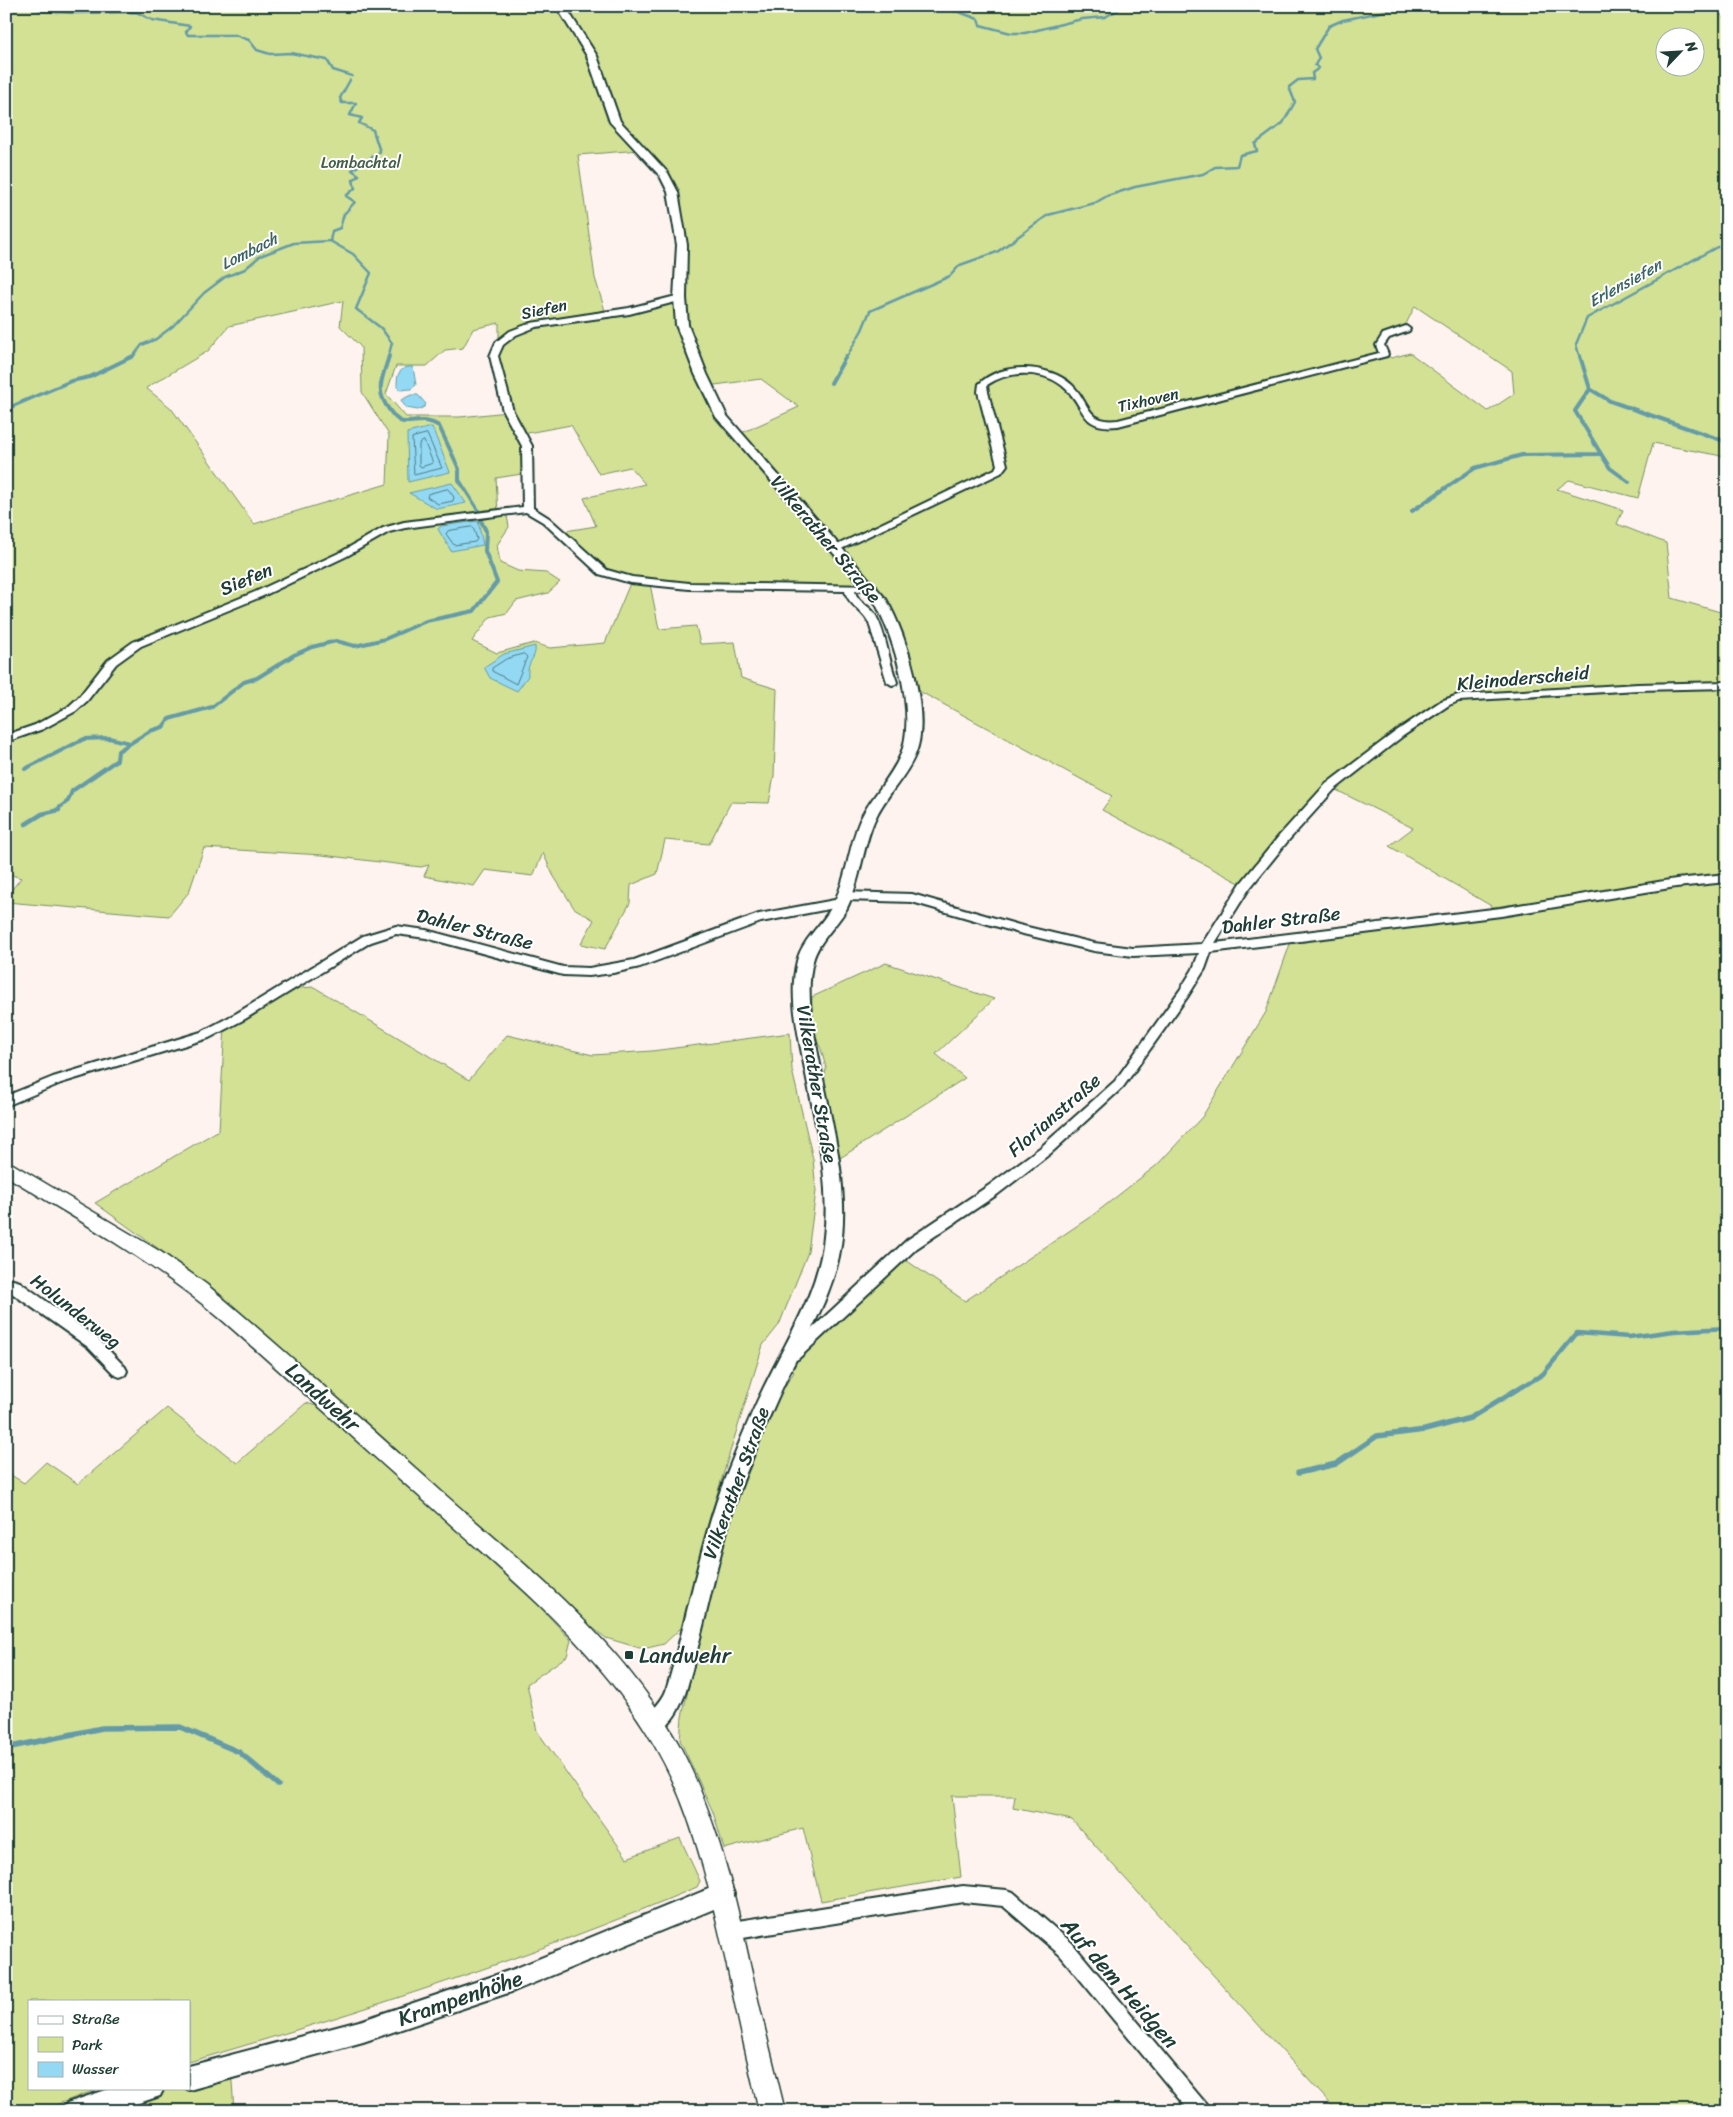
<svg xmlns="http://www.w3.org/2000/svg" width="1733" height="2117" font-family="Sriracha,sans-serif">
	<rect width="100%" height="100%" fill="#fef3ee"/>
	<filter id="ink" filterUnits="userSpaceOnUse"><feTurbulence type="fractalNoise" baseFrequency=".02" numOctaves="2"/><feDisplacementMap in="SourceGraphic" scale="10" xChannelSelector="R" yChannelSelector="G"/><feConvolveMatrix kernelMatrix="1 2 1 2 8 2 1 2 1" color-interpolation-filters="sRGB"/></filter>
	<g filter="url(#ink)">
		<!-- green -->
		<g fill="#d2e194" stroke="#788f64" fill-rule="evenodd">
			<path d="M 6,6 L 1713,6 L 1727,21 L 1727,457 L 1653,443 L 1638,498 L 1569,480 L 1557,489 L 1623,510 L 1617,524 L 1666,543 L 1672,598 L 1727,614 L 1727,2111 L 1337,2111 L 1072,1820 L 1013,1808 L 1015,1796 L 952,1796 L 961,1877 L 821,1901 L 803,1828 L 724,1849 L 713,1812 L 680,1740 L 682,1717 L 721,1542 L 779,1395 L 794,1372 L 786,1361 L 900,1256 L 965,1301 L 1093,1215 L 1157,1165 L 1202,1117 L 1266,1012 L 1290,944 L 1690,882 L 1493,907 L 1389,846 L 1413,828 L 1330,787 L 1245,886 L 1102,810 L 1112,796 L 908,685 L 898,648 L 872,588 L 650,584 L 659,629 L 696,626 L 700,644 L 735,642 L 741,678 L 777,689 L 774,776 L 769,803 L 731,802 L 709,844 L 665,840 L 657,874 L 631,885 L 630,903 L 605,949 L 581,944 L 594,920 L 574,908 L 553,875 L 543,853 L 533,876 L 485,870 L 474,886 L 424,876 L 429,865 L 421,867 L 322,855 L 204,848 L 189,892 L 169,916 L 6,902 L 6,897 L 21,878 L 6,873 ZM 1666,38 L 1696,38 L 1696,68 L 1666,68 ZM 640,150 L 664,175 L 682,245 L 680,298 L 606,314 L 595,278 L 578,155 ZM 343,301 L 340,326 L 361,347 L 362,392 L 389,435 L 387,484 L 254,524 L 171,408 L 146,388 L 208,351 L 229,326 ZM 1415,306 L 1512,371 L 1514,394 L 1488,411 L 1410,353 L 1391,358 L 1375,344 L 1405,326 ZM 499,323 L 499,344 L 496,366 L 508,412 L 460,417 L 406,417 L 386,394 L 396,366 L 427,366 L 445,350 L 463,348 L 473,329 ZM 761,379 L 799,407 L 737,435 L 707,386 ZM 571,425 L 599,474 L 630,467 L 645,484 L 584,498 L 596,526 L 559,532 L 612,575 L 631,581 L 605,643 L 550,648 L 534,643 L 497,653 L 472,641 L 490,617 L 507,613 L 516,601 L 548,593 L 560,582 L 546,573 L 518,571 L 500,563 L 497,545 L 509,527 L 507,515 L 478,520 L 477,516 L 498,513 L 496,478 L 528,473 L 522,434 ZM 454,489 L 465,502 L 410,493 Z"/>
			<polygon points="886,963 994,999 936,1054 965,1078 837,1160 822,1095 826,1068 821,1049 810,1027 812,997"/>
			<polygon points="314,987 469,1080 507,1035 593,1055 652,1051 790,1033 792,1070 813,1159 816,1191 808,1252 779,1325 763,1345 710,1517 681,1628 664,1644 643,1649 606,1638 580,1618 199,1278 95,1203 219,1130 225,1026 284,989"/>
			<path d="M 306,1403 L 321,1407 L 538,1605 L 571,1640 L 567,1656 L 527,1684 L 537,1731 L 627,1858 L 680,1838 L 700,1881 L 697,1887 C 532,1957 360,2012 189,2062 L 189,2001 L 29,2001 L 29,2088 L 101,2088 L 39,2111 L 6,2111 L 6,1472 L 24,1483 L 46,1462 L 78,1484 L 167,1408 L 237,1463 Z"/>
			<polygon points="231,2067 234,2111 75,2111 152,2088 189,2088 189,2078"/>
		</g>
		<!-- water -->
		<g fill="#93d9f4" stroke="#659ba7">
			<path d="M 408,367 L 413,367 L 416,385 L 411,389 L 400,390 L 397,387 C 397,377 397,370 408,367 Z"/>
			<polygon points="411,395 418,395 426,404 424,407 418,410 406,408 401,400"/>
			<polygon points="432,427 450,472 408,482 407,433"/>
			<polygon points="452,483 466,503 437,509 409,493"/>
			<polygon points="478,521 483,545 451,551 438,529 441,526"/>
			<path d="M 535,646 C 537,659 526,661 528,676 L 517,691 L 490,678 L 484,667 L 504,654 Z"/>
		</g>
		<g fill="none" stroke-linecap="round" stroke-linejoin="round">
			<!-- shore -->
			<g stroke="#4d7b81" stroke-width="1">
				<polygon points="427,434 442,468 414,475 412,438"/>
				<polygon points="424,441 433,463 421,467 419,465 419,444"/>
				<polygon points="448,489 454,497 453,501 438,504 427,497 428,494"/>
				<polygon points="473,527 477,539 475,542 454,545 446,534 448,531"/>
				<polygon points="524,654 527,657 516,684 492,671 492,668 506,659"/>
			</g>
			<!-- stream-far3 -->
			<g stroke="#659ba7" stroke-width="2.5">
				<polyline points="30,6 42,11 74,13 136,12 152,20 190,26 186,32 188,35 235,35 249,40 257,50 270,54 291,53 327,60 333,70 352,76"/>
				<polyline points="926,6 959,12 978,19 980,25 1011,33 1025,33 1082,19 1105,17 1125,6"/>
				<polyline points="330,241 353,254 371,273 356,309 381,328 392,343 388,358"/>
				<polyline points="132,358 142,345 156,339 173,326 204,293 225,277 245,269 260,256 294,243 330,241 332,231 340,228 344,214 355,202 346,196 355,188 353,180 359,175 352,170 380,152 373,130 359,123 362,118 350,115 356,103 342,103 340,98 350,80"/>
				<polyline points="846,358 862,330 870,311 950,276 960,265 997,252 1048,215 1095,203 1107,196 1135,187 1203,174 1215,167 1237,166 1240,155 1257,151 1255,144 1283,123 1295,102 1289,87 1298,80 1313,79 1312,73 1319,68 1315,65 1319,58 1315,49 1329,26 1343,20 1409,6"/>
				<polyline points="1580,358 1576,344 1587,318 1717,247 1727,247"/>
			</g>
			<!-- stream-far2 -->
			<g stroke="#659ba7" stroke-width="4">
				<path d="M 389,356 C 382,380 374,390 390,411 C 394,416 398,422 405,422 C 418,422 427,418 439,426 L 459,469 L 459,480 L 478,510"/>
				<polyline points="831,383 846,356"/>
				<polyline points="1590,389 1610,401 1727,442"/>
				<polyline points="6,409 71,381 90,377 133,356"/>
				<polyline points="1601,454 1610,468 1629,482"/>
				<polyline points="1412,511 1475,468 1522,455 1601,454 1575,411 1590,389 1580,356"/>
				<polyline points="25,769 84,739 109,738 130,743"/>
				<polyline points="55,811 68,801 72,791 117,760 118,751 150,731 163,727 169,719 212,707 244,682 257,678 294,655 312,647 336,641 355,646 385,639 426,621 474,611 497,582 485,551 486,531 481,521"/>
			</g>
			<!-- stream-far1 -->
			<g stroke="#659ba7" stroke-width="4.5">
				<polyline points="26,824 42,814 59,810"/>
				<polyline points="1522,1387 1543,1374 1577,1333 1629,1337 1674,1331 1727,1328"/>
			</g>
			<!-- stream -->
			<g stroke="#659ba7" stroke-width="5.5">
				<polyline points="1298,1473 1336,1464 1377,1436 1425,1430 1470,1418 1524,1385"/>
				<polyline points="6,1748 102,1728 180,1727 239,1752 278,1785"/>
			</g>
			<defs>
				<g id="minor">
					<path d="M 680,295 L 683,296 L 683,300 L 629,314 L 536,327 L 516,335 L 503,345 L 498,356 L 513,411 L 532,446 L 533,508 L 549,518 L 607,570 L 632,577 L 689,583 L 876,586 L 876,590 L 855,591 C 857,602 869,605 875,614 C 887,635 888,660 897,682 L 896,684 L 892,685 L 887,682 L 869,623 C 863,610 848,605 845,591 L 689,589 L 631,583 L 599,574 L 543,522 L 526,512 L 405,528 L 389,532 L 347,556 L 263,596 L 141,646 L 116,664 L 87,701 L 76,711 L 43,729 L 6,742 L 6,735 L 35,725 L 68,707 L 79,697 L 108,660 L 133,642 L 255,592 L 341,552 L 383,528 L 404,522 L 523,507 L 522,446 L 503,411 L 490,356 L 496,342 L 510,331 L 531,323 L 629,308 Z"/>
					<path d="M 1406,326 L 1410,329 L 1409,331 L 1389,338 L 1384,345 L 1388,354 L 1387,356 L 1118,426 C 1080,430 1086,408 1066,389 C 1045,369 1010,370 987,385 L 988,392 L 1007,465 L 1001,473 L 839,550 L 833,550 L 831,548 L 995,469 L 997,465 L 978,392 L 979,384 C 1001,361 1050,364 1072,385 C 1090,402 1086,424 1118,420 L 1379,353 L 1376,345 L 1383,334 Z"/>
					<polygon points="1727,682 1727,688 1638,690 1459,701 1449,705 1403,736 1334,790 1287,842 1249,889 1215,943 1501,908 1676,879 1727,874 1727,882 1676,887 1501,916 1211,952 1205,969 1188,996 1123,1087 1051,1153 998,1194 917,1248 798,1359 793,1361 788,1359 786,1355 788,1351 907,1240 988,1186 1041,1147 1115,1081 1180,990 1193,969 1199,953 1133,956 1094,951 1019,933 912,902 845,900 847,903 845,906 761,922 640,967 613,973 589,976 563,975 426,938 396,934 371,942 245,1019 209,1038 61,1083 6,1106 6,1096 53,1077 201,1032 237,1013 363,936 396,926 426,930 563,967 589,968 634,960 759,914 840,899 837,896 843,892 912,894 1019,925 1094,943 1133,948 1202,944 1241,883 1279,836 1326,784 1395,732 1441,701 1458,695 1638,684"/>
					<polygon points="6,1278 20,1282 98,1339 125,1367 127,1371 125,1375 120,1377 115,1375 88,1347 6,1289"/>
					<polygon points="963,1886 1007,1890 1013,1892 1072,1943 1207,2105 1210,2111 1189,2111 1060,1955 1003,1906 963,1902 731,1940 725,1937 722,1931 725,1925 731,1922"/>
				</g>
				<g id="tertiary">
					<path d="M 556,6 L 565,6 L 597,56 L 620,121 L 668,173 L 678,192 L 687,245 L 686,298 L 688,325 L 707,374 L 727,416 L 886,599 C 907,635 932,716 915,755 C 905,779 885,796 875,819 C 862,848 861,880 847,908 C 837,926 818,941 813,961 C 805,993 813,1028 819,1059 C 830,1117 848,1177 842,1237 C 837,1289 807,1336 785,1382 C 770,1414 757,1446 744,1478 C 718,1548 707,1620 686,1691 C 680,1708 672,1726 654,1733 L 647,1730 L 644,1723 C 649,1711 661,1704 666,1691 C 688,1618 699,1544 727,1473 C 740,1441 753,1408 769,1377 C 791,1333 819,1288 824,1237 C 831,1178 814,1118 803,1059 C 797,1028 789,993 797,961 C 802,940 821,926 831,908 C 847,881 848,848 860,820 C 871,797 890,779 900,756 C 918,716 894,635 873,599 L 716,417 L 695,374 L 676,325 L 674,298 L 677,245 L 668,192 L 660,176 L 610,122 L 587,56 Z"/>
					<polygon points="723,1883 731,1886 734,1894 731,1902 514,1991 363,2042 189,2090 186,2088 189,2088 189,2066 363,2020 514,1969"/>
					<polygon points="112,2088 164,2088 160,2096 115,2111 63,2111 67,2103"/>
				</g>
				<path id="secondary" d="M 6,1160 L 161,1252 L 206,1284 C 286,1351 364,1422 442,1492 C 528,1568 622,1641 678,1743 C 717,1816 736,1898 753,1978 C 763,2022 774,2066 785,2111 L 759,2111 C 749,2066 738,2020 729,1975 C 714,1909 700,1841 672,1779 C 620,1666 521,1588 430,1506 C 360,1445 292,1381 222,1320 C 156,1264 80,1221 6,1176 Z"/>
			</defs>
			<!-- minor casing -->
			<use href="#minor" stroke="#1f3d34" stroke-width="4"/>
			<!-- tertiary casing -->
			<use href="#tertiary" stroke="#1f3d34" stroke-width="4"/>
			<!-- secondary casing -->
			<use href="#secondary" stroke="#1f3d34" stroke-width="3"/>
			<!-- minor -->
			<use href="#minor" fill="#fff" fill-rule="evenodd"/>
			<!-- tertiary -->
			<use href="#tertiary" fill="#fff" fill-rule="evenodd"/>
			<!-- secondary -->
			<use href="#secondary" fill="#fff" fill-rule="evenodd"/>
		</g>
	</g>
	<!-- markers -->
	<rect fill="#1f3d34" stroke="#fff" stroke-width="2" x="624" y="1650" width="10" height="10" rx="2.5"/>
	<g text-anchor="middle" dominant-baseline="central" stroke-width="4" stroke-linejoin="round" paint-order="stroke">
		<!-- far-park labels -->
		<g font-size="16" fill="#435e47" stroke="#fff">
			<text x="361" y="162">Lombachtal</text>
		</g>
		<!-- far-water labels -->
		<g font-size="16" font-style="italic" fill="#3c6464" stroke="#fff">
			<text transform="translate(249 251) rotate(-27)">Lombach</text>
			<text transform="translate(1625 283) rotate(-29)">Erlensiefen</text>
		</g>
		<!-- far-street labels -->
		<g font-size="16" fill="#1f3d34" stroke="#fff">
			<text transform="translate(544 309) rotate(-12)">Siefen</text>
			<text transform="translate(1148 400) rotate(-13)">Tixhoven</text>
		</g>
		<!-- street labels -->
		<g font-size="19" fill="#1f3d34" stroke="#fff">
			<text transform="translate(826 539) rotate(50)">Vilkerather Straße</text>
			<text transform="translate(246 579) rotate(-23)">Siefen</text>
			<text transform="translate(1523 678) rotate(-5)">Kleinoderscheid</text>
			<text transform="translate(1281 920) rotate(-7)">Dahler Straße</text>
			<text transform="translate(475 929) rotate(14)">Dahler Straße</text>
			<text transform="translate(817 1084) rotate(80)">Vilkerather Straße</text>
			<text transform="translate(1054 1115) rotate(-41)">Florianstraße</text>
			<text transform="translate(76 1311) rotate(38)">Holunderweg</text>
			<text transform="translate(736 1483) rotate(-70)">Vilkerather Straße</text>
		</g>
		<!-- near-street labels -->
		<g font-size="22" fill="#1f3d34" stroke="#fff">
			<text transform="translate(323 1397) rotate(42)">Landwehr</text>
			<text transform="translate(1120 1983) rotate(49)">Auf dem Heidgen</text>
			<text transform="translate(460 1998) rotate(-19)">Krampenhöhe</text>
		</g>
		<!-- near-poi labels -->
		<g font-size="22" fill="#1f3d34" stroke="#fff" text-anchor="start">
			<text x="639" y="1655">Landwehr</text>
		</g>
	</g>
	<!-- margin -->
	<rect width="1733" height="2117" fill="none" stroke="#fff" stroke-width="25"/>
	<rect x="12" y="12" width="1708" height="2092" fill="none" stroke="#1f3d34" stroke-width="2" filter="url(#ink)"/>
	<!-- legend -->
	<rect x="28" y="2000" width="162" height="90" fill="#ffffff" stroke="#a5b1ae"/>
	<rect x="38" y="2016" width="25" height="8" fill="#ffffff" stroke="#a5b1ae"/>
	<text x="72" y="2024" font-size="15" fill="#1f3d34">Straße</text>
	<rect x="38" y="2037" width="25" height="15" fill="#d2e194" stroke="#a5b1ae"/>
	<text x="72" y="2050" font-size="15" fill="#1f3d34">Park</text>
	<rect x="38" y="2062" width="25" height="15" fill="#93d9f4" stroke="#a5b1ae"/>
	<text x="72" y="2074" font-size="15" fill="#1f3d34">Wasser</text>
	<!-- north arrow -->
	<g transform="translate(1680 52) rotate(65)"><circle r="24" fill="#ffffff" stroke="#a5b1ae"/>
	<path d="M0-4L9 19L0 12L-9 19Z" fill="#1f3d34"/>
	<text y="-8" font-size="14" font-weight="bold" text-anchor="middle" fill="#1f3d34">N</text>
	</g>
</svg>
